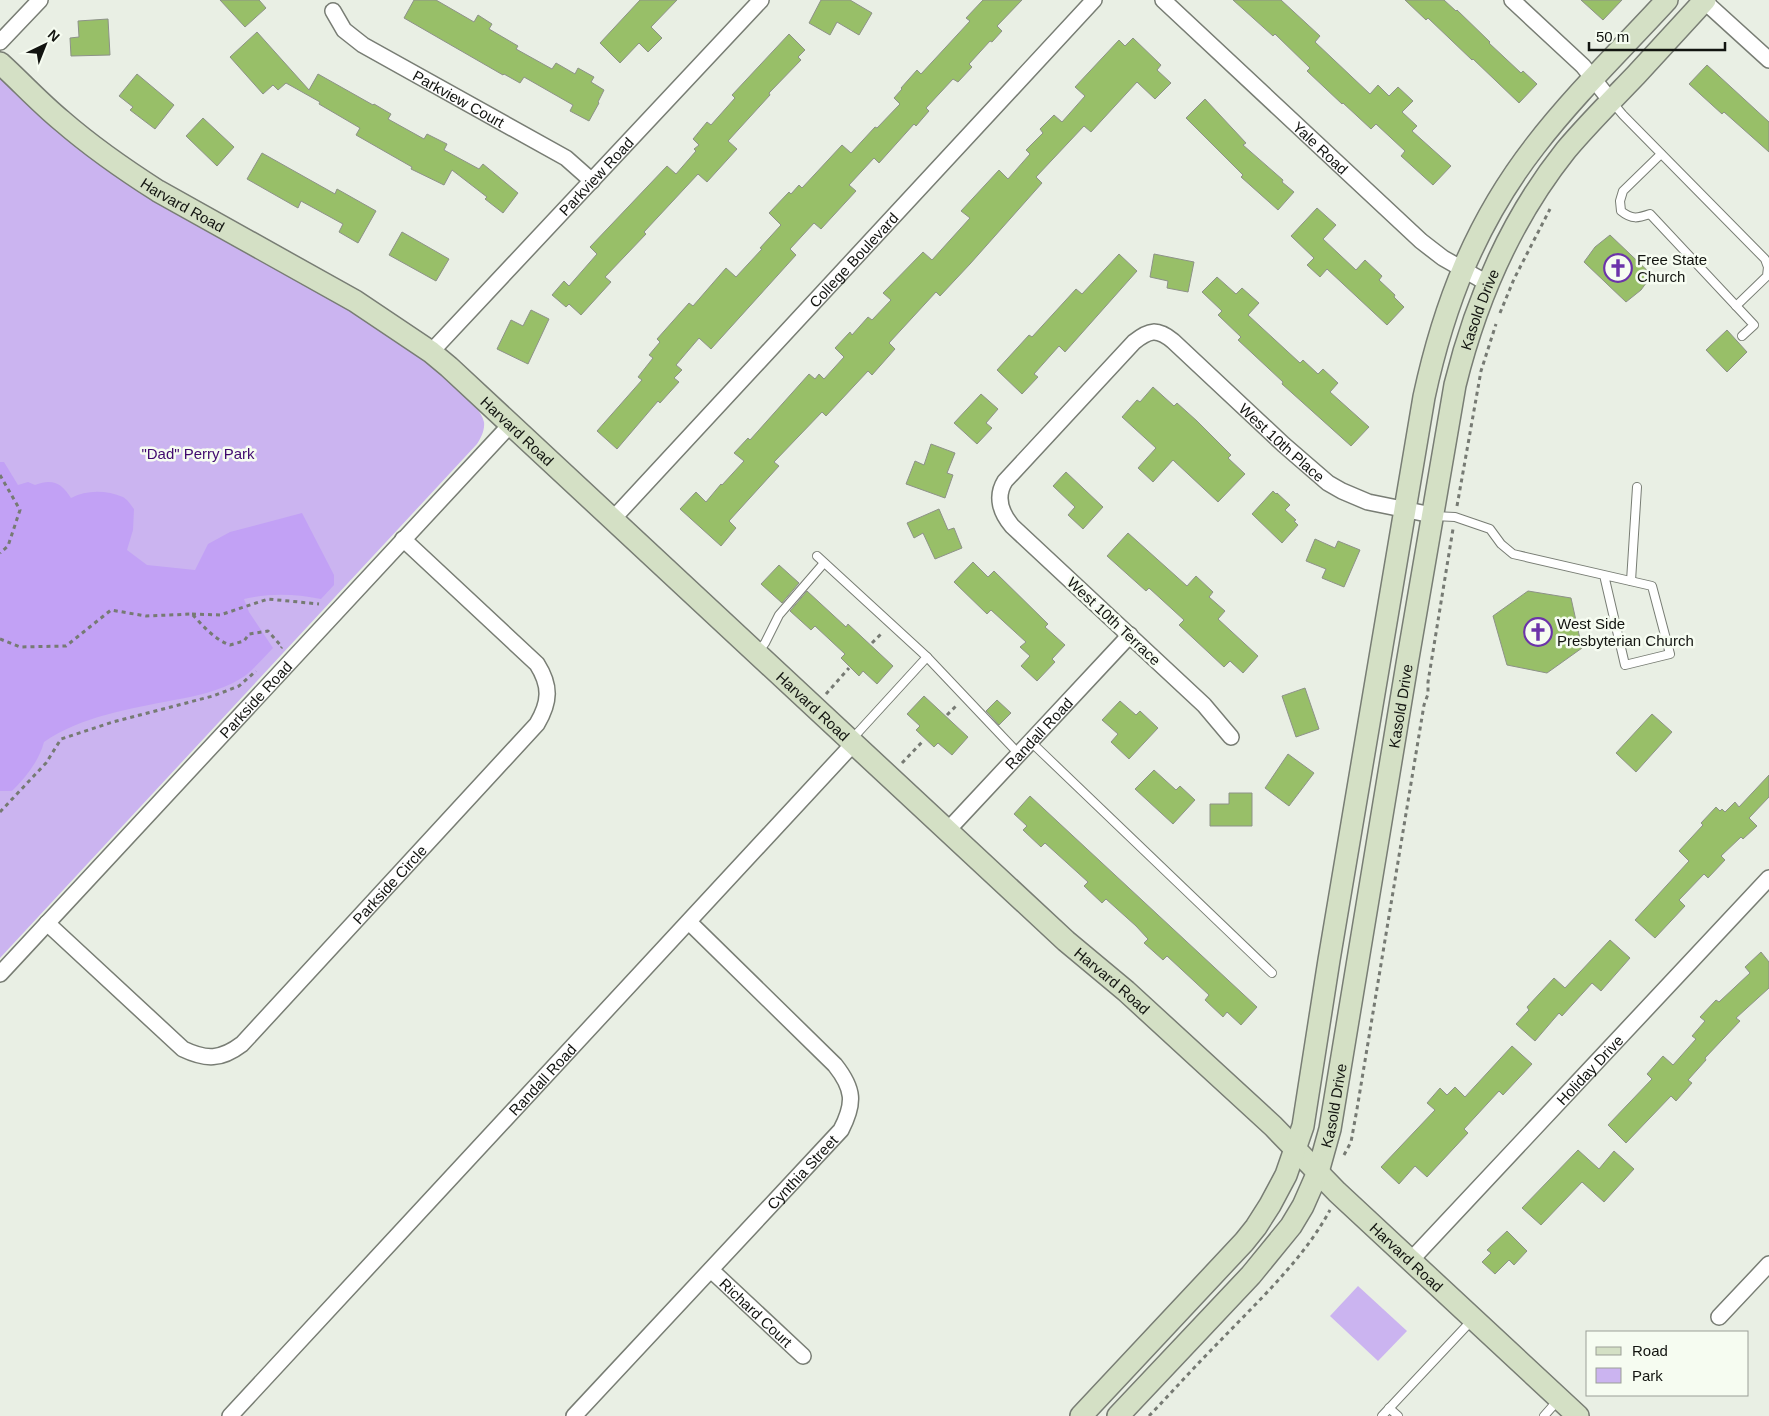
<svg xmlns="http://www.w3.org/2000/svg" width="1769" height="1416" font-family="Arial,sans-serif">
	<rect width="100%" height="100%" fill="#e9efe4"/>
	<!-- green -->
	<g fill="#cbb4f0">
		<path d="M 0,76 L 420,357 C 436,370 480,402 484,422 C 485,430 481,438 477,444 L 0,958 Z"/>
		<polygon points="1358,1286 1407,1331 1378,1361 1330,1316"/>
	</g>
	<!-- forest -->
	<path fill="#c2a1f5" d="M 0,462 L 4,462 L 18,485 L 28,482 L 35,485 C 52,478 62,483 71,498 C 86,490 106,490 123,497 C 127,499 131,505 134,509 L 133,530 L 127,550 L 147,565 L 195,570 L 208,544 L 230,532 L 302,513 L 334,575 L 334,585 L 321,599 C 295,594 270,593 244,599 L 249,612 L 273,648 C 263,658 252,672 240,679 C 220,691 197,696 174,700 C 129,709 82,716 44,742 C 39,761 26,777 12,791 L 0,791 Z"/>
	<!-- building -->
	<g fill="#98bf68" stroke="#8d9288">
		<polygon points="220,0 259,0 266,8 245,27"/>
		<polygon points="414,0 436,0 474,22 478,15 492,24 489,29 518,46 516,49 552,69 556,63 575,74 578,68 594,77 591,82 604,90 598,102 599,103 589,121 570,111 573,105 524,77 520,83 504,74 503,75 404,18"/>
		<polygon points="640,0 677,0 651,27 662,38 648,52 639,43 620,63 600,43"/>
		<polygon points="821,0 850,0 872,13 859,35 837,22 830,35 809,23"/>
		<polygon points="983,0 1022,0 997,26 1002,31 992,42 990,41 969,64 972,67 958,82 953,79 926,108 929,111 916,126 914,124 879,163 874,158 849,185 856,191 821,229 814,223 790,249 796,255 711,349 699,338 676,365 682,370 674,378 679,382 660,403 658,401 617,449 597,431 642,380 638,377 653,358 649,355 660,342 657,339 689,303 693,306 726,268 736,277 762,249 760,248 781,225 769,213 789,192 791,194 799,185 802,188 842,145 851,153 875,127 877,128 900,104 894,98 902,89 901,88 917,70 921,74 970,21 966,18"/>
		<polygon points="1233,0 1281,0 1320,36 1315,42 1370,94 1378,85 1389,96 1398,87 1413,101 1402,112 1417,126 1412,131 1451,166 1433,185 1401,156 1405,151 1376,124 1371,129 1343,103 1342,104 1307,71 1310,68 1275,34 1273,36"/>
		<polygon points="1405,0 1444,0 1456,11 1457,10 1490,42 1489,43 1521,73 1523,71 1537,84 1519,103 1473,59 1472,60 1428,18 1426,20"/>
		<polygon points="1581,0 1622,0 1603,20"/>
		<polygon points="108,19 110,55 71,56 70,38 79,37 78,21"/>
		<polygon points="257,32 309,90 318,74 373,105 374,104 391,114 388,119 424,139 427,134 447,144 444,150 479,169 483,164 518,193 503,213 485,199 487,197 452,170 444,185 411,169 412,167 356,135 360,128 319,104 320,102 286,83 278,90 273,85 263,94 230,57"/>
		<polygon points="789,34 805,50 798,57 801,60 769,93 770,95 728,141 737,149 707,182 698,174 644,232 646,234 605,277 611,282 581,315 569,304 566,307 552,295 564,281 569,286 597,254 590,247 667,166 676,174 696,151 694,149 699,145 693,139 707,122 711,125 735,98 732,95"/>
		<polygon points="1133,38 1161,65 1157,70 1171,83 1155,99 1137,82 1091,132 1084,126 1036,177 1042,183 970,264 940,296 936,292 889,343 895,349 872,375 868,371 826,416 822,412 774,462 779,466 729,521 736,528 721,546 680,509 696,492 706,502 721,484 722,485 744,461 734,453 748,438 750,440 809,374 815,379 819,374 824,379 844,357 835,348 850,332 852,335 868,317 872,320 891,300 883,293 923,252 932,260 970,218 961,211 999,170 1008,179 1030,154 1026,150 1043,133 1040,129 1054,115 1062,122 1085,96 1075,87 1119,40 1125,46"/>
		<polygon points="1707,65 1769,122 1769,152 1724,112 1722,114 1689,84"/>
		<polygon points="137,74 174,105 155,129 130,110 133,107 119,96"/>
		<polygon points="1205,99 1246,143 1243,145 1283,180 1282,182 1294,192 1278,210 1241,177 1243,175 1186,118"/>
		<polygon points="203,118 234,147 217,166 186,136"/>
		<polygon points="262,153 335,194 337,189 376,211 358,243 339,232 343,224 301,201 298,208 247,179"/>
		<polygon points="1317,208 1336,225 1323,239 1356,270 1365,260 1382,276 1379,280 1395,295 1394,297 1404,307 1387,325 1327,269 1320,277 1307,265 1314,258 1291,236"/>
		<polygon points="402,232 449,259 436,281 389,255"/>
		<polygon points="1610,235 1652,275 1641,290 1626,302 1584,262 1595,247"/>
		<polygon points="1119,254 1137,271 1065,352 1059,346 1034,374 1038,377 1022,394 997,370 1029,335 1032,337 1076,289 1082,294"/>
		<polygon points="1154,254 1194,262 1188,292 1167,288 1168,281 1150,277"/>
		<polygon points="1217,277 1236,294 1242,288 1259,303 1248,315 1300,363 1303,360 1318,374 1323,369 1338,383 1330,392 1369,427 1351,446 1282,384 1283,382 1238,340 1241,337 1218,315 1222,311 1202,292"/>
		<polygon points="531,310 549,319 528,364 497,349 511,320 523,326"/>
		<polygon points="1727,330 1747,352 1727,372 1706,350"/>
		<polygon points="1153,387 1174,406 1177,403 1197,421 1231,455 1228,458 1245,474 1218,502 1173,460 1153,482 1138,468 1156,448 1122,417 1137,400 1140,402"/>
		<polygon points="981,394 998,409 986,423 992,428 977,444 954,423"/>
		<polygon points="931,444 955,453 947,473 953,475 945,498 906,484 915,461 924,465"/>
		<polygon points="1066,472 1103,507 1083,529 1068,515 1075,507 1053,486"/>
		<polygon points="1273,491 1276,494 1277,493 1290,505 1285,510 1296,520 1294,521 1298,525 1282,543 1252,514"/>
		<polygon points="939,509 948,530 954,528 962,548 935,559 923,533 914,538 907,523"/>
		<polygon points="1128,533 1187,586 1196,576 1213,592 1209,597 1225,611 1218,619 1258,656 1243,673 1230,661 1224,667 1179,625 1184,620 1149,588 1146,591 1107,556"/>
		<polygon points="1315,539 1335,548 1338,541 1360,550 1344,587 1322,578 1326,569 1306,561"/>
		<polygon points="973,562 988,577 994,571 1048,624 1045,627 1065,645 1052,659 1055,662 1037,681 1021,666 1030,656 1020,647 1026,642 991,610 987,614 954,582"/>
		<polygon points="779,565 799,583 782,603 761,584"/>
		<polygon points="807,591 846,627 848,624 893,666 877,684 863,671 859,676 841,658 845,654 815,626 811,630 790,611"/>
		<polygon points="1528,591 1571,598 1582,648 1547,673 1507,665 1493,616"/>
		<polygon points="1305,688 1319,729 1296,737 1282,696"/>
		<polygon points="924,696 968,737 952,755 938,743 934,747 916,730 920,726 907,714"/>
		<polygon points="997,700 1011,713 999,725 986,711"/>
		<polygon points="1120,701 1136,715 1140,711 1158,728 1129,759 1111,742 1118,734 1102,720"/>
		<polygon points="1652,714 1672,732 1636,772 1616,753"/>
		<polygon points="1288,754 1314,773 1289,806 1265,788"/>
		<polygon points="1154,770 1176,790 1180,786 1195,800 1173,824 1135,789"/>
		<polygon points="1769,775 1769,797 1749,818 1757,826 1743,839 1741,837 1721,856 1725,860 1708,878 1704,874 1679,900 1685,906 1655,938 1635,920 1689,861 1679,851 1703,825 1701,823 1716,807 1720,811 1722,809 1725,812 1735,802 1739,807"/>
		<polygon points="1229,793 1252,793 1252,826 1210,826 1210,804 1229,804"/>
		<polygon points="1030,796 1257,1007 1241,1025 1227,1012 1223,1017 1205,1000 1209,995 1167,956 1163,960 1144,943 1148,939 1136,926 1106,899 1102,903 1084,886 1088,882 1045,843 1041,847 1023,830 1027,826 1014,814"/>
		<polygon points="1610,940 1630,958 1601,991 1592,983 1562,1016 1559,1013 1535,1041 1516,1024 1529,1010 1527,1007 1554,978 1565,988"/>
		<polygon points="1761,952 1769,962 1769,988 1736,1018 1740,1021 1705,1058 1706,1060 1688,1080 1692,1083 1676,1101 1671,1096 1626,1143 1608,1125 1652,1079 1647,1074 1663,1056 1673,1065 1696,1039 1692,1036 1705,1021 1700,1017 1716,1000 1719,1002 1750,973 1745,967"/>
		<polygon points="1512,1046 1532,1064 1503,1095 1499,1091 1464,1129 1468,1133 1427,1177 1415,1166 1399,1184 1381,1167 1435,1110 1427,1103 1440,1088 1447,1095 1455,1087 1465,1097"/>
		<polygon points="1578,1150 1599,1169 1614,1151 1634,1169 1604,1202 1582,1182 1541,1225 1522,1208"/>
		<polygon points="1507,1231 1527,1251 1514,1265 1509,1260 1495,1274 1482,1262 1491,1253 1487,1250"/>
	</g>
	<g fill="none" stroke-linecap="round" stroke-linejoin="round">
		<defs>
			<g id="lane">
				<polyline points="1612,102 1623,115 1765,259 1768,267 1767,276 1736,306"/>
				<path d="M 1661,154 L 1623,191 L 1620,201 L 1621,211 C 1632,220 1638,218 1650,214 L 1754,325 L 1742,336"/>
				<polyline points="1434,516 1455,517 1490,529 1501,544 1513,554 1652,586 1670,654 1625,665 1604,575"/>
				<polyline points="817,556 927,657 1019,754"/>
				<polyline points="1631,581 1637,487"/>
				<polyline points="757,653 765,643 779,615 824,563"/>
				<polyline points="852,739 927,657"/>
				<polyline points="1031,742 1272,973"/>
				<polyline points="1389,1408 1398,1416"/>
				<polyline points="1382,1416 1473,1319"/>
				<polyline points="1544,1416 1559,1399"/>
			</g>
			<g id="street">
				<path id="s1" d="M 1163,0 L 1421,241 L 1443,258 L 1487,283"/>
				<polyline points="1512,0 1583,66 1611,101"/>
				<polyline points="1703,0 1769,60"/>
				<path id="s2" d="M 333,11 L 344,30 L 363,45 L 566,158 L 592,181"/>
				<polyline points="0,42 40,0"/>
				<path id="s3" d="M 431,352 L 761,0"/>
				<path id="s4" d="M 612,520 L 1094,0"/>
				<path id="s5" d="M 1231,737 L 1204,705 L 1012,526 C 1001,513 995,497 1005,481 L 1134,342 C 1149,330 1157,328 1173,341 L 1284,445 L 1328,483 L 1342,491 L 1368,502 L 1432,515"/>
				<path id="s6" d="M 947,831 L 1130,635"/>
				<path id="s7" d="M 47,923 L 183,1049 C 206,1060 221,1060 242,1044 L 537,724 C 550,702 551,686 537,664 L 403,539"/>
				<path id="s8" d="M 0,974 L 511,424"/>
				<path id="s9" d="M 1411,1260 L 1769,878"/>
				<path id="s10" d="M 711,1270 L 803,1356"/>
				<polyline points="1719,1317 1769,1264"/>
				<path id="s11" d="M 230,1416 L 854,743"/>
				<path id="s12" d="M 574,1416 L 841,1130 C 855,1103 854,1089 835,1065 L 689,922"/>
			</g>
			<g id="secondary">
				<path id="s13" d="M 0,63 C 21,82 40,103 62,121 C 92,147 125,170 158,191 L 355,301 L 431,352 L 449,367 L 1066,941 L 1126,991 L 1273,1126 L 1337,1192 L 1578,1416"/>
				<path d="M 1081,1416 L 1244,1242 L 1256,1227 L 1270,1205 L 1286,1175 L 1303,1126 L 1329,960 L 1424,397 C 1444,304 1476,222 1535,146 C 1575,94 1623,48 1667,0"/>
				<path id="s14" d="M 1118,1416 L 1251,1275 L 1291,1226 L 1303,1206 L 1318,1172 L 1330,1129 L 1407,664 L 1455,385 C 1476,300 1511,219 1566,150 C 1588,124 1612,100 1636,75 C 1659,50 1682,25 1705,0"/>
			</g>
		</defs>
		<!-- lane casing -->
		<use href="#lane" stroke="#787d74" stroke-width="10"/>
		<!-- street casing -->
		<use href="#street" stroke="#787d74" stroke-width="18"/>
		<!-- secondary casing -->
		<use href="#secondary" stroke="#787d74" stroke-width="24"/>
		<!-- path -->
		<g stroke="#767a73" stroke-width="3" stroke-dasharray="4 4" stroke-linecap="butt">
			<polyline points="1500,313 1514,279 1550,209"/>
			<polyline points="0,475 20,510 8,546 0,553"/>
			<polyline points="1457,506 1481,371 1496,324"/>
			<polyline points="192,614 220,615 268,599 319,604"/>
			<path d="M 0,639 L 20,647 L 66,646 L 111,610 L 146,616 L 192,614 C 203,626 215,640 230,645 L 244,641 L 249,634 L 268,631 L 282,647 L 281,648"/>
			<polyline points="872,643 882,633"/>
			<polyline points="826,694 849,668"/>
			<polyline points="947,715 957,705"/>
			<polyline points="902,763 924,740"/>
			<polyline points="0,812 46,763 61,739 113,722 213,696 239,686 256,671"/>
			<polyline points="1344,1155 1351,1142 1357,1109 1424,705 1428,694 1428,682 1453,529"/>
			<path d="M 1149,1416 C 1173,1391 1196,1365 1220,1341 C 1258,1301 1303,1260 1330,1210"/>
		</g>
		<!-- lane -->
		<use href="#lane" stroke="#fff" stroke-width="8"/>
		<!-- street -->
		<use href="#street" stroke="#fff" stroke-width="15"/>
		<!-- secondary -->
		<use href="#secondary" stroke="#d4e0c5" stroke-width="21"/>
	</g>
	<!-- icons -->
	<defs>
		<symbol id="church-ring" viewBox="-11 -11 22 22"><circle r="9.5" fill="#f6fcf1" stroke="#6c33aa" stroke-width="1.5"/><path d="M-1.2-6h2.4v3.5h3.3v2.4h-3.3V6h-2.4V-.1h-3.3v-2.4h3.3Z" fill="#6c33aa"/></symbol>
	</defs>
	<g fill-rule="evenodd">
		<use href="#church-ring" x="1602" y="252" width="32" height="32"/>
		<use href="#church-ring" x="1522" y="616" width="32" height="32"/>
	</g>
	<g text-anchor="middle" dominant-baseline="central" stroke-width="5" stroke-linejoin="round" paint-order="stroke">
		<!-- street labels -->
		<g font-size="15" fill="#121410" stroke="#f6fcf1">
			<text stroke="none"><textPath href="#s2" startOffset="156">Parkview Court</textPath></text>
			<text stroke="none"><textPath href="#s1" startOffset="216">Yale Road</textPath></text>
			<text stroke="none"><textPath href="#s3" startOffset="241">Parkview Road</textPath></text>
			<text stroke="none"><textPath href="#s13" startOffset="232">Harvard Road</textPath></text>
			<text stroke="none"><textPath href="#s4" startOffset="355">College Boulevard</textPath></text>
			<text stroke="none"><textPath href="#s14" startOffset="1196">Kasold Drive</textPath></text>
			<text stroke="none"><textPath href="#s13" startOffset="638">Harvard Road</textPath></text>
			<text stroke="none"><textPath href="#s5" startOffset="736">West 10th Place</textPath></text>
			<text transform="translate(1114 621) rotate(43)">West 10th Terrace</text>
			<text stroke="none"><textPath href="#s8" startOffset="375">Parkside Road</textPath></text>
			<text stroke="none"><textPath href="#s14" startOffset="791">Kasold Drive</textPath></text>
			<text stroke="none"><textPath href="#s13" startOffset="1042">Harvard Road</textPath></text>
			<text stroke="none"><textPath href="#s6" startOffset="134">Randall Road</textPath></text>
			<text stroke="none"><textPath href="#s7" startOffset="466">Parkside Circle</textPath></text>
			<text stroke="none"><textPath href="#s13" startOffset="1448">Harvard Road</textPath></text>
			<text stroke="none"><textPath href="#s9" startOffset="261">Holiday Drive</textPath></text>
			<text stroke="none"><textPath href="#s11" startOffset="459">Randall Road</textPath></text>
			<text stroke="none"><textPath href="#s14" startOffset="386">Kasold Drive</textPath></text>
			<text stroke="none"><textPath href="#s12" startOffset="334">Cynthia Street</textPath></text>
			<text stroke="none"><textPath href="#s13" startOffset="1852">Harvard Road</textPath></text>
			<text stroke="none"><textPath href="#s10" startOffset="62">Richard Court</textPath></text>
		</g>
		<!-- poi labels -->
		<g font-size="15" fill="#121410" stroke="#f6fcf1" text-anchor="start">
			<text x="1637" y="259">Free State<tspan x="1637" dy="17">Church</tspan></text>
			<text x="1557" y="623">West Side<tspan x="1557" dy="17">Presbyterian Church</tspan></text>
		</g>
		<!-- park labels -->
		<g font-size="15" fill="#40096e" stroke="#f6fcf1">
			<text x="198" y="453">"Dad" Perry Park</text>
		</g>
	</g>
	<!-- legend -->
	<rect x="1586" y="1331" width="162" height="65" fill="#f6fcf1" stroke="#9b9f97"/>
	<rect x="1596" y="1347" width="25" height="8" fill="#d4e0c5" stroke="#9b9f97"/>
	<text x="1632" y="1356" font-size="15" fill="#121410">Road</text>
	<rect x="1596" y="1368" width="25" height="15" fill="#cbb4f0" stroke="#9b9f97"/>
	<text x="1632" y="1381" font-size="15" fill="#121410">Park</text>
	<!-- north arrow -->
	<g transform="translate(45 45) rotate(43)" stroke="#f6fcf1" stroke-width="4" paint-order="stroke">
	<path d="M0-4L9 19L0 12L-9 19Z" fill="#121410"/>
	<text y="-8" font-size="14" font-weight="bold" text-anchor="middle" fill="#121410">N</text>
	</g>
	<!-- scale -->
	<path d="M1589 42v8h136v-8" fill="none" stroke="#121410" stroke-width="2.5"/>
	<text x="1596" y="42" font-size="15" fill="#121410" stroke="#f6fcf1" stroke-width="4" paint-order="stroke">50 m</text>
</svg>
